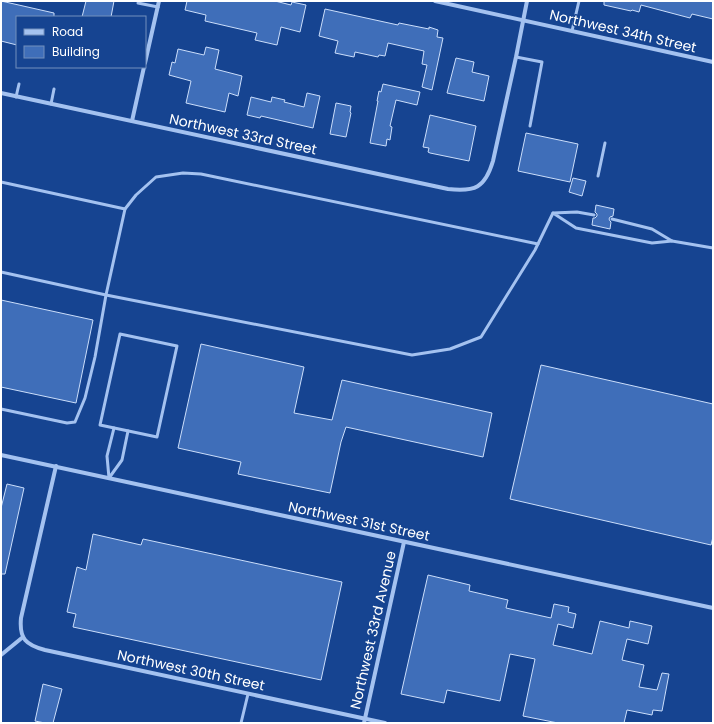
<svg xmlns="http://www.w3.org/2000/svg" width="714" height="724" font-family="Poppins,sans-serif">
	<rect width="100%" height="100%" fill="#164491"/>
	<!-- building -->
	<g fill="#3f6eb9" stroke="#cbdefb">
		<polygon points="1,1 54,13 54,17 17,17 17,45 1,41"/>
		<polygon points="86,1 114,1 111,17 82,17"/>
		<polygon points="187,1 275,1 291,5 292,2 306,5 300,32 281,27 277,45 255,40 257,33 205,21 206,15 185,10"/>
		<polygon points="604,1 713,1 713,19 692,14 690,18 641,5 639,12 632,10 631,11 604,5"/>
		<polygon points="325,9 398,25 399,23 429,29 429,27 438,30 437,37 443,38 432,90 422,87 427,65 422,64 424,51 388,43 385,56 379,55 378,57 355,52 354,57 335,53 338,41 319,36"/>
		<polygon points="206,47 219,50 215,69 242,76 238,96 229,93 225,112 186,103 191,81 169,75 172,62 175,63 178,49 204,55"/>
		<polygon points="456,58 474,62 472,72 489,76 484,101 447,93"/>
		<polygon points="383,84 420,92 417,105 396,100 390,126 392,127 390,140 387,139 386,146 370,143 378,101 377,101 379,91 381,92"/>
		<polygon points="307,93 320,96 313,128 261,116 260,118 247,115 251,97 271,102 272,97 285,100 284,102 304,107"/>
		<polygon points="336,103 351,106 350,112 351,113 346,137 330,134"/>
		<polygon points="430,115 476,126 469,161 430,153 428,152 429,148 423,147"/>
		<polygon points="526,133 578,144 570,182 518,171"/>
		<polygon points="573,178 586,181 582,196 569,192"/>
		<polygon points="596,205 614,209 613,216 610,217 609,219 610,221 611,222 610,229 592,225 593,218 595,218 597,216 597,214 595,212"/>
		<polygon points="1,300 93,320 76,403 1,387"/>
		<polygon points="201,344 304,367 294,413 332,420 342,380 492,413 483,457 346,427 341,442 330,493 238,474 241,462 178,448"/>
		<polygon points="541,365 713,404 713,537 711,545 510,499"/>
		<polygon points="7,484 24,488 5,574 1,574 1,508"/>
		<polygon points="93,534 141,545 143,539 342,582 321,680 73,627 76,614 67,612 77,567 86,570"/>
		<polygon points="428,575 470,585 469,591 508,600 506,608 551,618 554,604 569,607 568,612 576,614 573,628 558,624 553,645 571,649 592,654 600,621 629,628 630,621 652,626 648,644 627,639 622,660 644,665 639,687 657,690 662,673 669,674 662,711 653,710 652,715 627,710 624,723 558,723 523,716 535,659 510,654 500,701 447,690 444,703 401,694"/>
		<polygon points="43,684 62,689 53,723 45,723 35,721"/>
	</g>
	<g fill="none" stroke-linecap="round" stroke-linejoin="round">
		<!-- lane -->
		<g stroke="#a4c2f0" stroke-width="3">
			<polyline points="138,3 158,7"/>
			<polyline points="572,31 579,1"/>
			<polyline points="516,57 542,62 530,126"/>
			<polyline points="16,97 19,84"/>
			<polyline points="51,104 54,89"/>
			<polyline points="598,176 605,143"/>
			<polyline points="1,182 125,209"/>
			<polyline points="594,215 577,212 553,213 576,228 652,243 672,241 652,229 612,219"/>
			<polyline points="672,241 713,248"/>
			<polyline points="1,272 106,295 412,355 450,349 481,337 535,250 553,213"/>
			<polygon points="120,334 177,346 157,437 100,425"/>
			<polyline points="1,409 67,423 75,422 85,398 95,357 106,295 125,209 136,195 156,177 183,173 201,174 538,244"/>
			<polyline points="114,428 107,456 109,478 122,460 128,431"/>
			<polyline points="241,723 248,694"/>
		</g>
		<!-- street -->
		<g stroke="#a4c2f0" stroke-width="4">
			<polyline points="435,1 713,62"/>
			<polyline points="145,63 159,1"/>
			<path d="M 1,93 L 448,189 C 475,192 485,188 493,161 L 516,57 L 527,1"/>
			<polyline points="132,121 144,67"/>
			<polyline points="1,455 713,608"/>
			<path d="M 56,466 L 21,618 C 19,639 26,645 45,650 L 385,723"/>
			<polyline points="1,655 23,637"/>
			<polyline points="364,723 404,542"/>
		</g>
	</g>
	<g text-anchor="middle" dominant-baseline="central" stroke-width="3" stroke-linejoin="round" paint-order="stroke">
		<!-- street labels -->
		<g font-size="14" fill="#fff" stroke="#164491">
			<text transform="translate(623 31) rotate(13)">Northwest 34th Street</text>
			<text transform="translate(243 134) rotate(12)">Northwest 33rd Street</text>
			<text transform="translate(359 521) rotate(12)">Northwest 31st Street</text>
			<text transform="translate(373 630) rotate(-77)">Northwest 33rd Avenue</text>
			<text transform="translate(191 670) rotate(12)">Northwest 30th Street</text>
		</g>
	</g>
	<!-- border -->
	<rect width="714" height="724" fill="none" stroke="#ffffff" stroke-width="4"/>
	<!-- legend -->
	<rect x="16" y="16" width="130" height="52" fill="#164491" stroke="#738fbd"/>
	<rect x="24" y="29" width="20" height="6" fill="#a4c2f0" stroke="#738fbd"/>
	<text x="52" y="36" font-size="12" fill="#ffffff">Road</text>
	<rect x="24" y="46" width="20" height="12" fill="#3f6eb9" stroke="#738fbd"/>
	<text x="52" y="56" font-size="12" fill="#ffffff">Building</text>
</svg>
